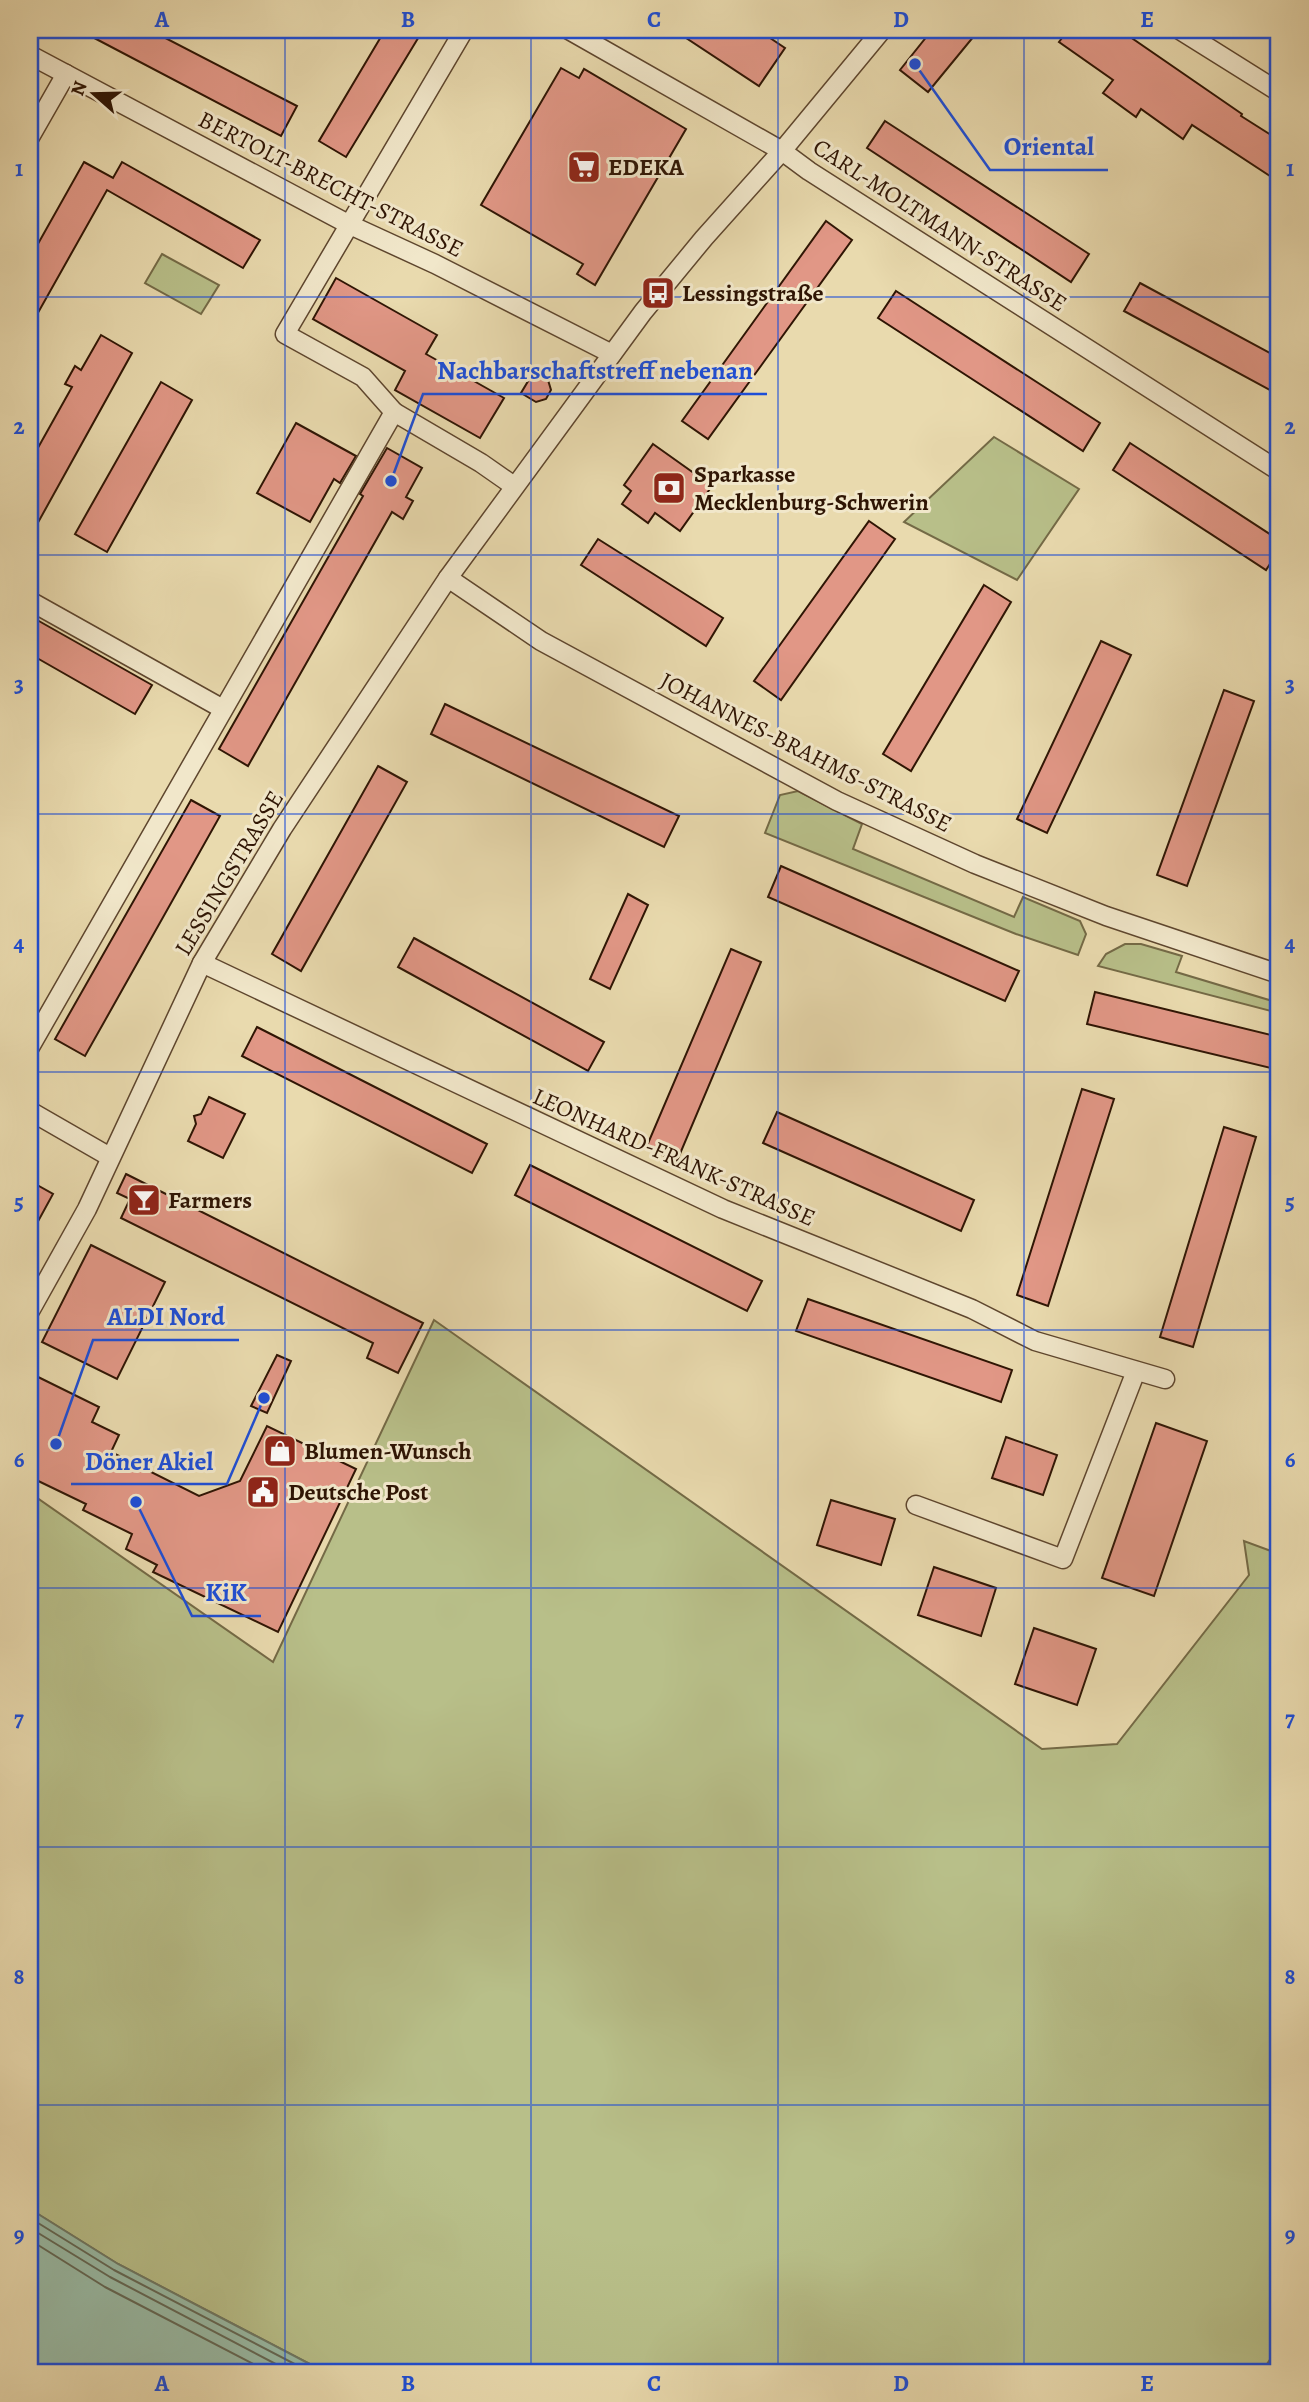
<svg xmlns="http://www.w3.org/2000/svg" width="1309" height="2402" font-family="Alegreya,serif">
	<rect width="100%" height="100%" fill="#e9daae"/>
	<filter id="stains"><feTurbulence type="fractalNoise" baseFrequency=".00286" numOctaves="4"/><feColorMatrix values="0 0 0 0 .2 0 0 0 0 .09 0 0 0 0 .02 0 0 0 .5 -.17"/></filter>
	<radialGradient id="worn" r=".72"><stop offset=".6" stop-color="#630" stop-opacity="0"/><stop offset="1" stop-color="#630" stop-opacity=".3"/></radialGradient>
	<!-- green -->
	<g fill="#b8bf89" stroke="#746a46" stroke-width="2">
		<polygon points="162,254 219,285 201,314 145,283"/>
		<polygon points="994,437 1079,489 1017,580 904,522"/>
		<polygon points="798,791 862,824 853,849 1014,917 1023,897 1080,921 1086,934 1078,955 1016,934 765,833 780,795"/>
		<polygon points="1125,944 1141,944 1182,956 1176,972 1279,1003 1279,1013 1098,966 1106,954"/>
		<polygon points="434,1320 1042,1749 1117,1744 1249,1575 1244,1541 1279,1554 1279,2346 1263,2370 1260,2372 325,2372 118,2264 30,2209 30,1493 273,1662"/>
	</g>
	<!-- water -->
	<polygon fill="#99bba6" stroke="#6f7965" stroke-width="2" points="30,2209 118,2264 325,2372 30,2372"/>
	<g fill="none" stroke-linecap="round" stroke-linejoin="round">
		<!-- shore -->
		<g stroke="#646855" stroke-width="2">
			<polyline points="30,2218 114,2270 310,2372"/>
			<polyline points="30,2228 110,2277 291,2372"/>
			<polyline points="30,2240 105,2287 269,2372"/>
		</g>
	</g>
	<!-- building -->
	<g fill="#e19786" stroke="#2f1504" stroke-width="2">
		<polygon points="79,30 150,30 297,106 281,136"/>
		<polygon points="385,30 423,30 346,157 319,141"/>
		<polygon points="674,30 758,30 785,48 759,86"/>
		<polygon points="932,30 979,30 928,92 900,70"/>
		<polygon points="1068,30 1120,30 1242,114 1241,116 1279,140 1279,182 1192,125 1183,139 1141,109 1136,117 1103,93 1113,80 1059,42"/>
		<polygon points="561,68 579,78 584,69 686,129 595,285 577,274 583,264 481,205"/>
		<polygon points="885,121 1089,254 1071,282 867,148"/>
		<polygon points="84,162 113,178 122,162 260,240 243,268 107,190 30,327 30,258"/>
		<polygon points="826,221 852,240 708,439 682,421"/>
		<polygon points="336,278 437,335 426,354 504,398 480,438 395,390 405,371 313,319"/>
		<polygon points="1140,283 1279,358 1279,395 1124,311"/>
		<polygon points="896,291 1100,423 1083,451 878,318"/>
		<polygon points="101,335 132,353 30,537 30,462 72,387 65,384 75,366 81,370"/>
		<polygon points="539,376 548,380 551,390 546,399 536,402 521,393 530,378"/>
		<polygon points="161,382 192,400 107,552 75,534"/>
		<polygon points="296,423 356,456 340,483 334,479 310,522 257,493"/>
		<polygon points="1130,443 1279,540 1279,550 1266,570 1113,470"/>
		<polygon points="653,444 712,486 680,531 655,513 648,523 622,504 631,491 624,485"/>
		<polygon points="387,448 422,468 406,497 413,501 403,519 392,512 248,766 219,749 363,496 360,494"/>
		<polygon points="869,521 895,539 781,700 754,681"/>
		<polygon points="598,539 723,618 706,646 581,565"/>
		<polygon points="984,585 1011,602 911,771 883,754"/>
		<polygon points="30,616 152,685 135,714 30,654"/>
		<polygon points="1101,641 1131,655 1047,833 1017,819"/>
		<polygon points="1224,690 1254,701 1187,886 1157,875"/>
		<polygon points="445,704 679,816 664,847 431,734"/>
		<polygon points="378,766 407,782 301,971 272,954"/>
		<polygon points="191,800 220,816 85,1056 55,1039"/>
		<polygon points="781,866 1019,971 1005,1001 768,897"/>
		<polygon points="628,894 648,905 610,989 590,979"/>
		<polygon points="414,938 604,1042 588,1071 398,967"/>
		<polygon points="731,949 761,962 677,1161 646,1148"/>
		<polygon points="1095,992 1279,1037 1279,1070 1087,1024"/>
		<polygon points="257,1027 487,1144 472,1173 242,1056"/>
		<polygon points="1082,1089 1114,1099 1048,1306 1017,1295"/>
		<polygon points="209,1097 245,1114 223,1158 188,1141 196,1124 194,1116 201,1114"/>
		<polygon points="777,1112 974,1200 961,1231 763,1143"/>
		<polygon points="1224,1127 1256,1137 1193,1347 1160,1337"/>
		<polygon points="530,1165 762,1281 747,1311 515,1195"/>
		<polygon points="126,1174 423,1323 398,1373 367,1358 373,1343 121,1218 130,1199 117,1193"/>
		<polygon points="30,1181 53,1194 30,1236"/>
		<polygon points="91,1245 165,1282 117,1379 42,1342"/>
		<polygon points="808,1299 1012,1370 1001,1402 796,1331"/>
		<polygon points="277,1355 291,1361 267,1413 251,1406"/>
		<polygon points="30,1373 99,1407 92,1422 119,1435 111,1452 199,1496 240,1481 267,1426 356,1469 278,1632 153,1572 157,1565 126,1549 132,1534 83,1510 86,1504 30,1477"/>
		<polygon points="1156,1423 1207,1441 1154,1596 1102,1578"/>
		<polygon points="1006,1437 1057,1455 1043,1495 992,1478"/>
		<polygon points="831,1500 895,1519 881,1565 817,1545"/>
		<polygon points="934,1567 996,1588 981,1636 918,1615"/>
		<polygon points="1034,1628 1096,1649 1077,1705 1015,1684"/>
	</g>
	<g fill="none" stroke-linecap="round" stroke-linejoin="round">
		<defs>
			<g id="minor">
				<polyline points="569,30 782,151 809,171 1279,471"/>
				<polyline points="1180,30 1279,92"/>
				<polyline points="30,55 348,224 435,264 612,354"/>
				<polyline points="30,137 66,74"/>
				<polyline points="394,412 363,377 285,334 464,30"/>
				<polyline points="448,578 541,641 837,801 975,864 1106,916 1279,974"/>
				<polyline points="30,601 223,709"/>
				<polyline points="202,963 723,1209 972,1309 1035,1341 1165,1379"/>
				<polyline points="30,1047 394,412 481,463 514,486"/>
				<polyline points="30,1111 110,1157"/>
				<polyline points="30,1311 87,1209 202,963 282,829 448,578 643,312 704,238 782,151 882,30"/>
				<polyline points="916,1505 1063,1559 1136,1371"/>
			</g>
		</defs>
		<!-- minor casing -->
		<use href="#minor" stroke="#5e462e" stroke-width="21"/>
		<!-- minor -->
		<use href="#minor" stroke="#f1e7ca" stroke-width="18"/>
	</g>
	<!-- grid -->
	<path fill="none" stroke="#1d4ed8" stroke-width="2" stroke-opacity="0.55" d="M 285,30 L 285,2372M 531,30 L 531,2372M 778,30 L 778,2372M 1024,30 L 1024,2372M 30,297 L 1279,297M 30,555 L 1279,555M 30,814 L 1279,814M 30,1072 L 1279,1072M 30,1330 L 1279,1330M 30,1588 L 1279,1588M 30,1847 L 1279,1847M 30,2105 L 1279,2105"/>
	<!-- icons -->
	<defs>
		<symbol id="supermarket-square" viewBox="-11 -11 22 22"><rect x="-9" y="-9" width="18" height="18" rx="4" fill="#8f2418" stroke="#f1e7ca"/><path d="M-6-5.5h2.5l.6 2H6L4.5 2H-2.5L-4.4-4H-6ZM-1.5 3.2a1.3 1.3 0 1 0 .1 0ZM3 3.2a1.3 1.3 0 1 0 .1 0Z" fill="#fff"/></symbol>
		<symbol id="bus-square" viewBox="-11 -11 22 22"><rect x="-9" y="-9" width="18" height="18" rx="4" fill="#8f2418" stroke="#f1e7ca"/><path d="M-5-6H5V4H4V6H2V4H-2V6H-4V4H-5ZM-3.5-4V0h7V-4ZM-3.5 1.2v1.5H-2V1.2ZM2 1.2v1.5H3.5V1.2Z" fill="#fff"/></symbol>
		<symbol id="bank-square" viewBox="-11 -11 22 22"><rect x="-9" y="-9" width="18" height="18" rx="4" fill="#8f2418" stroke="#f1e7ca"/><path d="M-6-4H6V4H-6ZM0-2.3a2.3 2.3 0 1 0 0 4.6a2.3 2.3 0 1 0 0-4.6Z" fill="#fff"/></symbol>
		<symbol id="bar-square" viewBox="-11 -11 22 22"><rect x="-9" y="-9" width="18" height="18" rx="4" fill="#8f2418" stroke="#f1e7ca"/><path d="M-6-5H6L.8 .8V4.5H3.5V6h-7V4.5H-.8V.8Z" fill="#fff"/></symbol>
		<symbol id="shop-square" viewBox="-11 -11 22 22"><rect x="-9" y="-9" width="18" height="18" rx="4" fill="#8f2418" stroke="#f1e7ca"/><path d="M-5-2.5h2.3a2.7 3.5 0 0 1 5.4 0H5L5.5 6h-11ZM-1.5-2.5h3a1.5 2.3 0 0 0-3 0Z" fill="#fff"/></symbol>
		<symbol id="civic-square" viewBox="-11 -11 22 22"><rect x="-9" y="-9" width="18" height="18" rx="4" fill="#8f2418" stroke="#f1e7ca"/><path d="M-.6-6.5H3V-4.5H.6V-3L4-1V1h2V6H-6V1h2V-1L-.6-3ZM-1.2 2.5V6h2.4V2.5Z" fill="#fff"/></symbol>
	</defs>
	<g fill-rule="evenodd">
		<use href="#supermarket-square" x="565" y="148" width="38" height="38"/>
		<use href="#bus-square" x="639" y="274" width="38" height="38"/>
		<use href="#bank-square" x="650" y="469" width="38" height="38"/>
		<use href="#bar-square" x="125" y="1181" width="38" height="38"/>
		<use href="#shop-square" x="261" y="1432" width="38" height="38"/>
		<use href="#civic-square" x="244" y="1473" width="38" height="38"/>
	</g>
	<g text-anchor="middle" dominant-baseline="central" stroke-width="6" stroke-linejoin="round" paint-order="stroke">
		<!-- poi labels -->
		<g font-size="24" font-weight="bold" fill="#2f1504" stroke="#f1e7ca" text-anchor="start">
			<text x="608" y="167">EDEKA</text>
			<text x="682" y="293">Lessingstraße</text>
			<text x="694" y="474">Sparkasse<tspan x="694" dy="28">Mecklenburg-Schwerin</tspan></text>
			<text x="168" y="1200">Farmers</text>
			<text x="304" y="1451">Blumen-Wunsch</text>
			<text x="288" y="1492">Deutsche Post</text>
		</g>
		<!-- street labels -->
		<g font-size="24" fill="#2f1504" stroke="#f1e7ca">
			<text transform="translate(331 184) rotate(27)">BERTOLT-BRECHT-STRASSE</text>
			<text transform="translate(940 225) rotate(33)">CARL-MOLTMANN-STRASSE</text>
			<text transform="translate(806 752) rotate(27)">JOHANNES-BRAHMS-STRASSE</text>
			<text transform="translate(229 873) rotate(-59)">LESSINGSTRASSE</text>
			<text transform="translate(674 1157) rotate(24)">LEONHARD-FRANK-STRASSE</text>
		</g>
	</g>
	<!-- callouts -->
	<path fill="none" stroke="#1d4ed8" stroke-width="2.5" d="M915 64L990 170H1108M391 481L423 394H767M56 1444L93 1340H239M264 1398L227 1484H71M136 1502L192 1616H261"/>
	<g fill="#1d4ed8" stroke="#f1e7ca" stroke-width="2.5">
		<circle cx="915" cy="64" r="7"/>
		<circle cx="391" cy="481" r="7"/>
		<circle cx="56" cy="1444" r="7"/>
		<circle cx="264" cy="1398" r="7"/>
		<circle cx="136" cy="1502" r="7"/>
	</g>
	<g font-size="26" text-anchor="middle" font-weight="bold" fill="#1d4ed8" stroke="#f1e7ca" stroke-width="6" stroke-linejoin="round" paint-order="stroke">
		<text x="1049" y="155">Oriental</text>
		<text x="595" y="379">Nachbarschaftstreff nebenan</text>
		<text x="166" y="1325">ALDI Nord</text>
		<text x="149" y="1470">Döner Akiel</text>
		<text x="226" y="1601">KiK</text>
	</g>
	<!-- margin -->
	<rect width="1309" height="2402" fill="none" stroke="#e9daae" stroke-width="77"/>
	<!-- north arrow -->
	<g transform="translate(94 94) rotate(290)" stroke="#f1e7ca" stroke-width="5" paint-order="stroke">
	<path d="M0-5L12 26L0 18L-12 26Z" fill="#2f1504"/>
	<text y="-10" font-size="19" font-weight="bold" text-anchor="middle" fill="#2f1504">N</text>
	</g>
	<rect x="38" y="38" width="1232" height="2326" fill="none" stroke="#1d4ed8" stroke-width="2.5"/>
	<g font-size="23" text-anchor="middle" font-weight="bold" fill="#1d4ed8">
		<text x="162" y="27">A</text>
		<text x="408" y="27">B</text>
		<text x="654" y="27">C</text>
		<text x="901" y="27">D</text>
		<text x="1147" y="27">E</text>
		<text x="19" y="176">1</text>
		<text x="1290" y="176">1</text>
		<text x="19" y="434">2</text>
		<text x="1290" y="434">2</text>
		<text x="19" y="692">3</text>
		<text x="1290" y="692">3</text>
		<text x="19" y="951">4</text>
		<text x="1290" y="951">4</text>
		<text x="19" y="1209">5</text>
		<text x="1290" y="1209">5</text>
		<text x="19" y="1467">6</text>
		<text x="1290" y="1467">6</text>
		<text x="19" y="1726">7</text>
		<text x="1290" y="1726">7</text>
		<text x="19" y="1984">8</text>
		<text x="1290" y="1984">8</text>
		<text x="19" y="2242">9</text>
		<text x="1290" y="2242">9</text>
		<text x="162" y="2391">A</text>
		<text x="408" y="2391">B</text>
		<text x="654" y="2391">C</text>
		<text x="901" y="2391">D</text>
		<text x="1147" y="2391">E</text>
	</g>
	<rect width="100%" height="100%" filter="url(#stains)"/>
	<rect width="100%" height="100%" fill="url(#worn)"/>
</svg>
